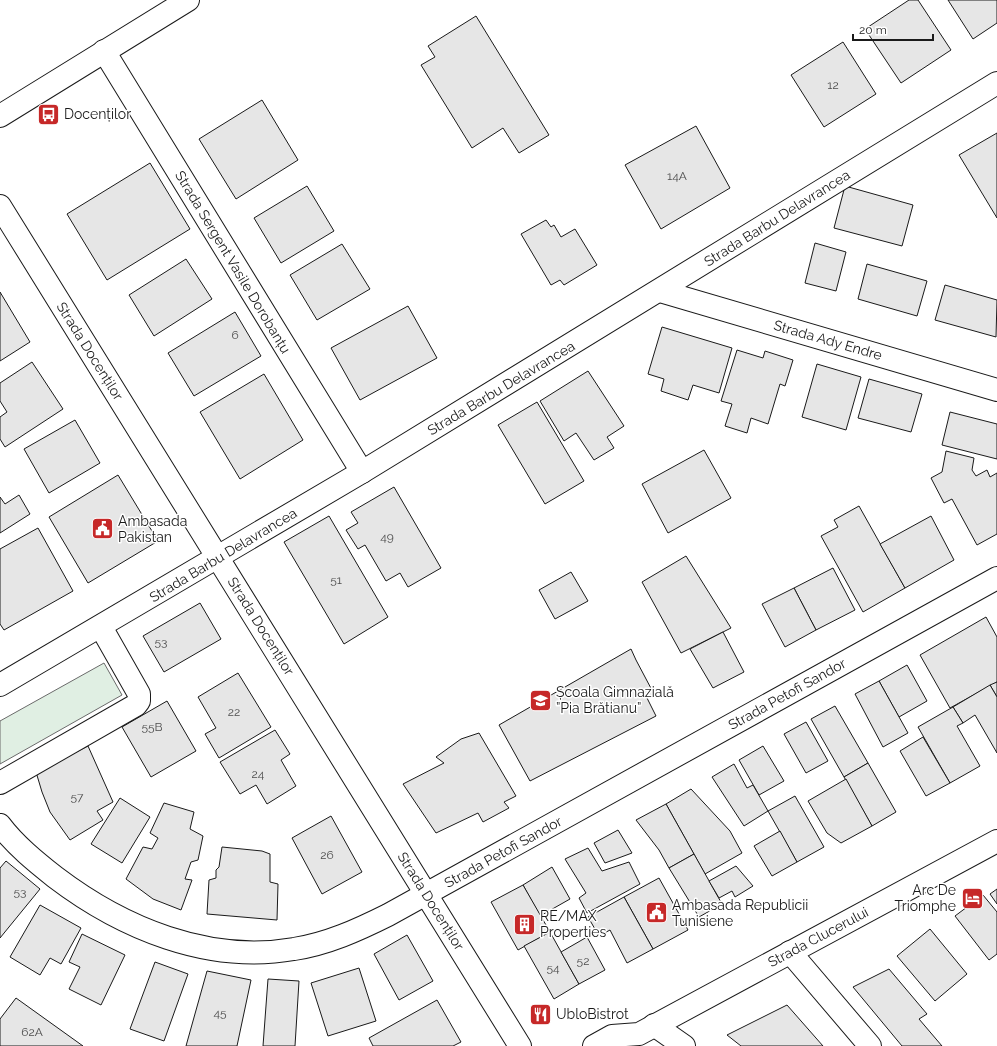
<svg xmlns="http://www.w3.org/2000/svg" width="997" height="1046" font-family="Raleway,sans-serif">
	<rect width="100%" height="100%" fill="#fff"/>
	<!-- green -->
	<polygon fill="#e0efe3" stroke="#6a6a6a" points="104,663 122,695 0,764 0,721"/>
	<!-- building -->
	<g fill="#e6e6e6" stroke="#1a1a1a">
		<polygon points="909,0 918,0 951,50 901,83 865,29"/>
		<polygon points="948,0 997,0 997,23 973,39"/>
		<polygon points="476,16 549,135 519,153 503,128 472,148 421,65 435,57 428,46"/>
		<polygon points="843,42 876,94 824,127 791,75"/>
		<polygon points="262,100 298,160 236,199 199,139"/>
		<polygon points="696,126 730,188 661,229 625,165"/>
		<polygon points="997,133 997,218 959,155"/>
		<polygon points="150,163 190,229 107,280 67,214"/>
		<polygon points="307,186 334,231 281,263 254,218"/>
		<polygon points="845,186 913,205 902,246 834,228"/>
		<polygon points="546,220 551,227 554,225 561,237 575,229 597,265 564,285 560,280 551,285 521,234"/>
		<polygon points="815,243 846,252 836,291 805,283"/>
		<polygon points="342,244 370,289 317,320 290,275"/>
		<polygon points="186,259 212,299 154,336 129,295"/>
		<polygon points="867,264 927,281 917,316 858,299"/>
		<polygon points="945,285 997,300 996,337 935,320"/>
		<polygon points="0,292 30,342 0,361"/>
		<polygon points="408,306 437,358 360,400 331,348"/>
		<polygon points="235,312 261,356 194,396 168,353"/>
		<polygon points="662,327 732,348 719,393 693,385 688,400 661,391 664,379 648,374"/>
		<polygon points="737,350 763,358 765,351 793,360 785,386 780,384 768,424 751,418 747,433 725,426 732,404 721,401"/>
		<polygon points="32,362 63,409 5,447 0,439 0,417 7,412 0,401 0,383"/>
		<polygon points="817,364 861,377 846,430 802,417"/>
		<polygon points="588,371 624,426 607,437 614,448 594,460 576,433 564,441 540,401"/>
		<polygon points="264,374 303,440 240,479 200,412"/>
		<polygon points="869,379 922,394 911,432 858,418"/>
		<polygon points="537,402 584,481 545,504 498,425"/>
		<polygon points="950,412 997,424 997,459 942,445"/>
		<polygon points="75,420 100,463 49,493 24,449"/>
		<polygon points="704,450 731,498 668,533 642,484"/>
		<polygon points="946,451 974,458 972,470 976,476 987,470 990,477 997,473 997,534 977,545 952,499 944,503 931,478 942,472"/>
		<polygon points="118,475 158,541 88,583 49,517"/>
		<polygon points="394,487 441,568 408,587 400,573 386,581 365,545 358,549 346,530 358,523 351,512"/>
		<polygon points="19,495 30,514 0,533 0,497 5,504"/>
		<polygon points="859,506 905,588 863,612 821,536 838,527 834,520"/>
		<polygon points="329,516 388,617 344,644 284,542"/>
		<polygon points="931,516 954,560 905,588 880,544"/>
		<polygon points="38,528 73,591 4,630 0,624 0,549"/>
		<polygon points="686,556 731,628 681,653 642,582"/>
		<polygon points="833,568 855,610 816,630 794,588"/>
		<polygon points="571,572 588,601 555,619 539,590"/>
		<polygon points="794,588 816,630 785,647 762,604"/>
		<polygon points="200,603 221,639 164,672 143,636"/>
		<polygon points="986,617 997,637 997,682 950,708 920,655"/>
		<polygon points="723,632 744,672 713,688 690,649"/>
		<polygon points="631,649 636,660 654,694 647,698 656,716 530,781 499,725"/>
		<polygon points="907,665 927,701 899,717 879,681"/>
		<polygon points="238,673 271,727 219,758 205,734 216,728 198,697"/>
		<polygon points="879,681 908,733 883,747 855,694"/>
		<polygon points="997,682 997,697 990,685"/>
		<polygon points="990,685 997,697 997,753 975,715 963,723 953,707"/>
		<polygon points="167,701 196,751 151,777 122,727"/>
		<polygon points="835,706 868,763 844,777 811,719"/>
		<polygon points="953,707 963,723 957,726 980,766 950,783 918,727"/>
		<polygon points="806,722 828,761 806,773 784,734"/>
		<polygon points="275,730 290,754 281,760 296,786 267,804 256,785 240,794 220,762"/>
		<polygon points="479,733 516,796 504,802 509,808 483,822 478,813 436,833 403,784 444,763 436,757 461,739"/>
		<polygon points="923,737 950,783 926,796 900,751"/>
		<polygon points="88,746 113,802 97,811 103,820 70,840 50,812 42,792 36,772"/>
		<polygon points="763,746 784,781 759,795 739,760"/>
		<polygon points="868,763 896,812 872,826 844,777"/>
		<polygon points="734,764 747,788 753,785 768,811 744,826 712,777"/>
		<polygon points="846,779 872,826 841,843 827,833 808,801"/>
		<polygon points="691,789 730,831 742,853 705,874 666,804"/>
		<polygon points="795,796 824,847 797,862 768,811"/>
		<polygon points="120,798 150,817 122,863 91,844"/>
		<polygon points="164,803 194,812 190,829 203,836 198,860 191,862 185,879 192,880 181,910 153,899 126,879 143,847 152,849 158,838 150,833"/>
		<polygon points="666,804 694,854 669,868 659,850 636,820"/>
		<polygon points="331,816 362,872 322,894 292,838"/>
		<polygon points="618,830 632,853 605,863 594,843"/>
		<polygon points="780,831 797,862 772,876 754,846"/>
		<polygon points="222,847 262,851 270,854 270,882 278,884 277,920 207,914 209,880 216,878 216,870 219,867"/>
		<polygon points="588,848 602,871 629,862 640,884 587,913 579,898 586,893 565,859"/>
		<polygon points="694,854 722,904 699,917 669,868"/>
		<polygon points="6,861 40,889 0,938 0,868"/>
		<polygon points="736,866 753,886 735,897 732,891 719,898 709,881"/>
		<polygon points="552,867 570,899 540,916 523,885"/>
		<polygon points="659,878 688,930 653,949 624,897"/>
		<polygon points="523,885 550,932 518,950 491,902"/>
		<polygon points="997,889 997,904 990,894"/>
		<polygon points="983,895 997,912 997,954 989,960 955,916"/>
		<polygon points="624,897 653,949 627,963 610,930 599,936 588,917"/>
		<polygon points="40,905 81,928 61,964 50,958 40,975 10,957"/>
		<polygon points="930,929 967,974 935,1001 897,956"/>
		<polygon points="550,932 579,984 554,999 524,946"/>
		<polygon points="82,934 125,955 101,1005 69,989 80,967 69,962"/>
		<polygon points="407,935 433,981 399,1000 374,954"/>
		<polygon points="587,937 605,970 579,984 561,952"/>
		<polygon points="155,962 188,974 164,1041 130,1029"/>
		<polygon points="359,968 376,1021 328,1036 311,983"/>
		<polygon points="889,969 927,1014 919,1019 942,1046 902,1046 853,987"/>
		<polygon points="207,971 251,980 237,1046 186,1046"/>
		<polygon points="268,979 299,981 295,1046 263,1046"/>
		<polygon points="16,998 83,1046 0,1046 0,1019"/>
		<polygon points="437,1000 461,1042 453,1046 373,1046 369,1038"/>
		<polygon points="787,1005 823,1046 741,1046 727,1035"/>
	</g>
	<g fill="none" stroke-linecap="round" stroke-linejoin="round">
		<defs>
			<g id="minor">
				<polyline points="104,51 362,472"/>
				<polyline points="0,206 520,1046"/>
				<polyline points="660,291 997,390"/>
				<polyline points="0,685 362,472 997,83"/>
				<polyline points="0,783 136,705 139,701 139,694 101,627"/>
				<path d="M 0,825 C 15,845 36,862 55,877 C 122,928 208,964 294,949 C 327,944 358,930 388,915 L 997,578"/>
				<polyline points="790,952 870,1046"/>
				<polyline points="654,1025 684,1046"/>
				<polyline points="594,1046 612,1036 639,1034 997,841"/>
			</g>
			<polyline id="major" points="0,116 188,0"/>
		</defs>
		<!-- minor casing -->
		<use href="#minor" stroke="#1a1a1a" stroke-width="24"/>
		<!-- major casing -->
		<use href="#major" stroke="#1a1a1a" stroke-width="24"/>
		<!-- minor -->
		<use href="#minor" stroke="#fff" stroke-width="22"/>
		<!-- major -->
		<use href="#major" stroke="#fff" stroke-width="22"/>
	</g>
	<!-- icons -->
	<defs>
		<symbol id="bus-square" viewBox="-11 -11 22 22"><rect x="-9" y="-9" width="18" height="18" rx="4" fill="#c62828" stroke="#fff"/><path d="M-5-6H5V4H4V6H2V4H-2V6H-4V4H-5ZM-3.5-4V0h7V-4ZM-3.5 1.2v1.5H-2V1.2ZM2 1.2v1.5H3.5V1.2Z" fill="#fff"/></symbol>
		<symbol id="civic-square" viewBox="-11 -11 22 22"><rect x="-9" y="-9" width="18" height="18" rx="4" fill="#c62828" stroke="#fff"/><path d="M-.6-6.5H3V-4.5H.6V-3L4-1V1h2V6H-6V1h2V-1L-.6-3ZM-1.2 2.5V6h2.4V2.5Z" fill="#fff"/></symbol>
		<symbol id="school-square" viewBox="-11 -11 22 22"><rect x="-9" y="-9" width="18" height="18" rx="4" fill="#c62828" stroke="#fff"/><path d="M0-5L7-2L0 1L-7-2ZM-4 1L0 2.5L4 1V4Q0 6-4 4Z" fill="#fff"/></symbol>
		<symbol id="hotel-square" viewBox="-11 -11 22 22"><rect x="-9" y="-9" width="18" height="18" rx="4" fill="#c62828" stroke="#fff"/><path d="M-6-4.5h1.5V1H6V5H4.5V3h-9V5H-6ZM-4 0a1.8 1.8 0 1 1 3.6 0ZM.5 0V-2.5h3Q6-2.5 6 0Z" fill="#fff"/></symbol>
		<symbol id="building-square" viewBox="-11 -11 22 22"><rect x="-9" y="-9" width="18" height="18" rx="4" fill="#c62828" stroke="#fff"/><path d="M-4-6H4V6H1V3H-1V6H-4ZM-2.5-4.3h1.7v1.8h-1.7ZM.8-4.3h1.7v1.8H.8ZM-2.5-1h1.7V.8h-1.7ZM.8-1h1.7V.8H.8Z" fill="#fff"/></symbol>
		<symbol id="restaurant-square" viewBox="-11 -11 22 22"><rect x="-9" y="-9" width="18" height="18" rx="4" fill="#c62828" stroke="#fff"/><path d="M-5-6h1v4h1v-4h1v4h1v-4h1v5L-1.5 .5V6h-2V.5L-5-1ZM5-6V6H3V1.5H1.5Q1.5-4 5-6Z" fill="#fff"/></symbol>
	</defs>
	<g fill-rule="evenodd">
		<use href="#bus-square" x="36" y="102" width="25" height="25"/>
		<use href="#civic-square" x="90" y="516" width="25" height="25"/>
		<use href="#school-square" x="528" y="688" width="25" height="25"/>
		<use href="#hotel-square" x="960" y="886" width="25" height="25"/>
		<use href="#civic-square" x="644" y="900" width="25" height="25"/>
		<use href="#building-square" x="512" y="912" width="25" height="25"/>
		<use href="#restaurant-square" x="528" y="1002" width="25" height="25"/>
	</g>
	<g text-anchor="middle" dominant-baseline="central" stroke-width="3" stroke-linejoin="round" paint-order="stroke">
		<!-- number labels -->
		<g font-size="12" fill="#4d4d4d">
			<text x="833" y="85">12</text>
			<text x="677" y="176">14A</text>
			<text x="235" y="335">6</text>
			<text x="387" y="537">49</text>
			<text x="336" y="580">51</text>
			<text x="161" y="642">53</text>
			<text x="234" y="712">22</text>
			<text x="152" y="727">55B</text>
			<text x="258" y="774">24</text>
			<text x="77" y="797">57</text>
			<text x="327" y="855">26</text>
			<text x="20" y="892">53</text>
			<text x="583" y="961">52</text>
			<text x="553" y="968">54</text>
			<text x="220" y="1013">45</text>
			<text x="32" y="1032">62A</text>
		</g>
		<!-- poi labels -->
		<g font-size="14" fill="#1a1a1a" stroke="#fff" text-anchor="start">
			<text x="64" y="114">Docenților</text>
			<text x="118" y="521">Ambasada<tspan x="118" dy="16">Pakistan</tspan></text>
			<text x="556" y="692">Școala Gimnazială<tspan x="556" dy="16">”Pia Brătianu”</tspan></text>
			<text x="956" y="890" text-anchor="end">Arc De<tspan x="956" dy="16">Triomphe</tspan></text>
			<text x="672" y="905">Ambasada Republicii<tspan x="672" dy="16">Tunisiene</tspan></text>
			<text x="540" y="916">RE/MAX<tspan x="540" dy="16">Properties</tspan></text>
			<text x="556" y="1014">UbloBistrot</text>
		</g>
		<!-- street labels -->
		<g font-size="14" fill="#1a1a1a" stroke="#fff">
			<text transform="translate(777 218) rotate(-32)">Strada Barbu Delavrancea</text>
			<text transform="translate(233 262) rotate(59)">Strada Sergent Vasile Dorobanțu</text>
			<text transform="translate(828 340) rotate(16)">Strada Ady Endre</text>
			<text transform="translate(90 351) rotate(58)">Strada Docenților</text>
			<text transform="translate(501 388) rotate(-31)">Strada Barbu Delavrancea</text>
			<text transform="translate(223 555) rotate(-31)">Strada Barbu Delavrancea</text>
			<text transform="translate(261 626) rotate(58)">Strada Docenților</text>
			<text transform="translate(787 694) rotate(-29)">Strada Petofi Sandor</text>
			<text transform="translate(503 852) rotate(-29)">Strada Petofi Sandor</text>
			<text transform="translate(431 901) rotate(58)">Strada Docenților</text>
			<text transform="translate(818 937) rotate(-28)">Strada Clucerului</text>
		</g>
	</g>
	<!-- scale -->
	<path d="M853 34v6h80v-6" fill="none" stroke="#1a1a1a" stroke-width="2"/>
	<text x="859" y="34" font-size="12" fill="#1a1a1a" stroke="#ffffff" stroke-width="3" paint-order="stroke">20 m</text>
</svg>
